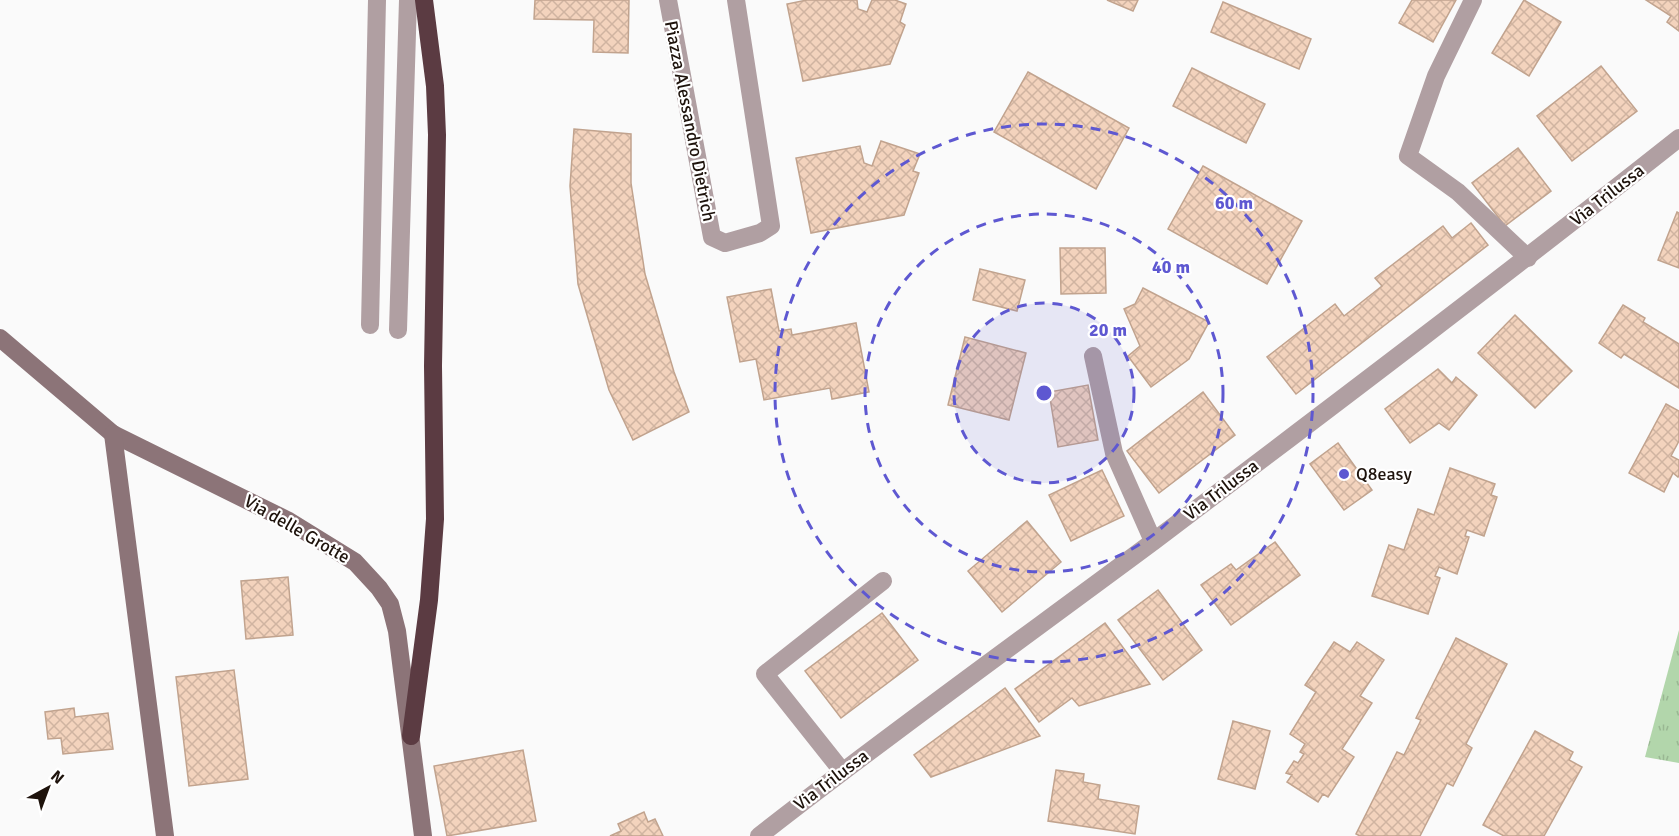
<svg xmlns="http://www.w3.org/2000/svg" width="1679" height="836" font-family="Signika,sans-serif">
	<defs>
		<pattern id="park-tufts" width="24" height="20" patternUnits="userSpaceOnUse" patternTransform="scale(1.5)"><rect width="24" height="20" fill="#b2d6ab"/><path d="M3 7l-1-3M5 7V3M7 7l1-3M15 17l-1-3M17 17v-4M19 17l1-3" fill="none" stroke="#99b792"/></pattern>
		<pattern id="building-cross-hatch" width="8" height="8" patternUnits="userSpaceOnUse" patternTransform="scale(1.5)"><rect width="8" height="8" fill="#f3d3bd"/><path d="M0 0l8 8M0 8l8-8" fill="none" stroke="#d0b4a1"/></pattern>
	</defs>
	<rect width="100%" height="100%" fill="#fafafa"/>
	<!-- park -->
	<polygon fill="url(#park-tufts)" points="1679,630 1679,763 1645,757"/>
	<!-- building -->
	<g fill="url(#building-cross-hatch)" stroke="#c1a38e" stroke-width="1.5">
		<polygon points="535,0 629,0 628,53 593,52 594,20 534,19"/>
		<polygon points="807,0 857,0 858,9 867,12 872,0 895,0 906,4 900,22 905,25 890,64 803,81 787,4"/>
		<polygon points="1107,0 1138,0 1133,11"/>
		<polygon points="1412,0 1456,0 1433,42 1399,23"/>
		<polygon points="1524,0 1561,22 1529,76 1492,53"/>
		<polygon points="1646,0 1679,0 1679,31 1667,22 1671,16"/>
		<polygon points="1223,2 1311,39 1299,69 1211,32"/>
		<polygon points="1601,66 1637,111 1572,161 1537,116"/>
		<polygon points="1192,68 1265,104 1246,143 1173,106"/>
		<polygon points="1028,72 1129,128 1096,189 994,132"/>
		<polygon points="574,129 631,134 631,183 645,274 674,372 689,412 633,440 609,390 578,284 570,186"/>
		<polygon points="881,141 920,154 913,171 919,173 904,215 811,233 796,158 860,146 864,163 872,166"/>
		<polygon points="1518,148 1551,191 1505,226 1472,183"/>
		<polygon points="1203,166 1302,221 1267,284 1168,229"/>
		<polygon points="1677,212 1679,213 1679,268 1658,260"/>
		<polygon points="1471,223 1488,245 1296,394 1267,357 1335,304 1344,316 1382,286 1375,278 1443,226 1452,238"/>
		<polygon points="1060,248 1105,248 1106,293 1061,294"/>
		<polygon points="980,269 1025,280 1017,311 973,300"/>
		<polygon points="1143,288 1209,322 1189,359 1151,387 1128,356 1140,346 1124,309 1135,304"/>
		<polygon points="771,289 779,331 791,329 792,335 856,323 869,392 832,399 830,388 764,400 756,359 740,362 727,297"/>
		<polygon points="1623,305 1645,318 1643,322 1679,344 1679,388 1624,354 1621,358 1599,343"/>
		<polygon points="1515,315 1572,371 1535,408 1478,353"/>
		<polygon points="965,337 1026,353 1009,420 948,405"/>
		<polygon points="1438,369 1452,383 1456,377 1477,395 1449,430 1439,423 1410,443 1385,409"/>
		<polygon points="1088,385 1098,440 1058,447 1049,392"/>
		<polygon points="1203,392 1235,435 1159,493 1127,451"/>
		<polygon points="1666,404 1679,411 1679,441 1671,456 1679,460 1679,475 1678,477 1673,473 1664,492 1629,473"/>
		<polygon points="1338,443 1372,490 1344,510 1310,464"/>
		<polygon points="1450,468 1495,484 1491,495 1497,497 1484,536 1467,530 1465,536 1469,537 1457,574 1439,567 1435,576 1440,578 1428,614 1372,596 1389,545 1404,550 1418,509 1434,515"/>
		<polygon points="1102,470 1124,516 1071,541 1049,495"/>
		<polygon points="1027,521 1061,562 1002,612 968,571"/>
		<polygon points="1275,542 1300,575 1231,625 1201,585 1231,564 1236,570"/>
		<polygon points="288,577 293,635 246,639 241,581"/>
		<polygon points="1158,590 1202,650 1163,680 1118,620"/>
		<polygon points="882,613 918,660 841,718 805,671"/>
		<polygon points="1105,623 1150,684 1079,706 1072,698 1039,722 1015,689"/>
		<polygon points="1456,638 1507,664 1466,744 1472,748 1453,786 1447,783 1420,836 1360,836 1356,834 1397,752 1404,755 1421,720 1416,718"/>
		<polygon points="1334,642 1350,652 1357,642 1384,660 1360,696 1372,703 1342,749 1354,757 1328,797 1323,794 1318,802 1287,782 1292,775 1286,773 1294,761 1298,763 1304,754 1300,752 1305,744 1290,734 1316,692 1305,685"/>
		<polygon points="234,670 248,779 189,786 176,677"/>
		<polygon points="1005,688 1040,736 931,777 914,755"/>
		<polygon points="74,708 75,717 108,713 113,749 63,754 61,738 48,739 45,712"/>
		<polygon points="1233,721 1270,731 1255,789 1218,779"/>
		<polygon points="1535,731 1573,752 1569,760 1582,767 1544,836 1504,836 1483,825"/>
		<polygon points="523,750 536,821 447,836 434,766"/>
		<polygon points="1056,770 1084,774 1083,782 1100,785 1098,799 1139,806 1135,834 1048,821"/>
		<polygon points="644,812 648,822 655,819 663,836 610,836 621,831 618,824"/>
	</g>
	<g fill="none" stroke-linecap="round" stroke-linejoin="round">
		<!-- lane -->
		<g stroke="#b09fa2" stroke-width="18">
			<polyline points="370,325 377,0"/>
			<polyline points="398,330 408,0"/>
			<polyline points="842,771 765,674 883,581"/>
		</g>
		<!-- street -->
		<g stroke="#b09fa2" stroke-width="18">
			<polyline points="668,0 712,237 725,243 760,233 771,226 736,0"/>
			<polyline points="1473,0 1436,76 1408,156 1458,192 1528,258"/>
			<polyline points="1093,356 1114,453 1153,541"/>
			<path d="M 759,836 C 888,735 1022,639 1154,541 C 1330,408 1506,275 1679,138"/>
		</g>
		<!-- secondary -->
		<g stroke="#8c7478" stroke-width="18">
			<polyline points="0,338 113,434 287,520 355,562 379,588 390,604 397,631 423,836"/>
			<polyline points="113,434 165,836"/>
		</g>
		<!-- highway -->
		<polyline stroke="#5b3b42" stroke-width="18" points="411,736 429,600 435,519 433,366 437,135 435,86 424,0"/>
	</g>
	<!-- distance rings -->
	<circle cx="1044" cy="393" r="90" fill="#5e58d1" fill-opacity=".12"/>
	<g fill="none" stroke="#5e58d1" stroke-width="3" stroke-dasharray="10 8">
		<circle cx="1044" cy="393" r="90"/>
		<circle cx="1044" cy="393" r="179"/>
		<circle cx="1044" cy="393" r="269"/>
	</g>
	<!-- markers -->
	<circle fill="#5e58d1" stroke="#fff" stroke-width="2" cx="1344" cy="474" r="6"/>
	<g text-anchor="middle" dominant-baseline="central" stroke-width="4.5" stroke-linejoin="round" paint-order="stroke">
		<!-- street labels -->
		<g font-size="18" fill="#1e130c" stroke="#fff">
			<text transform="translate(690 121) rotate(79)">Piazza Alessandro Dietrich</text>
			<text transform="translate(1607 195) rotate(-38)">Via Trilussa</text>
			<text transform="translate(1221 490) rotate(-37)">Via Trilussa</text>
			<text transform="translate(297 529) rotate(30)">Via delle Grotte</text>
			<text transform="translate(831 780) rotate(-37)">Via Trilussa</text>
		</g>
		<!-- poi labels -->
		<g font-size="18" fill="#1e130c" stroke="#fff" text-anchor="start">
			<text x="1356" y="474">Q8easy</text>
		</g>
	</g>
	<circle cx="1044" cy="393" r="9" fill="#5e58d1" stroke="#fff" stroke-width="3"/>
	<g font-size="18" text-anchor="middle" font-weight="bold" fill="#5e58d1" stroke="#fff" stroke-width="4.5" stroke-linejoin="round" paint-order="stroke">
		<text x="1234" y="209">60 m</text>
		<text x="1171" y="273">40 m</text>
		<text x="1108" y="336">20 m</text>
	</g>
	<!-- north arrow -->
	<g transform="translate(48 788) rotate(41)" stroke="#ffffff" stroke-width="4.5" paint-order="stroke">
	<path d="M0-4.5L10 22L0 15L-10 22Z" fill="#1e130c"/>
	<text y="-9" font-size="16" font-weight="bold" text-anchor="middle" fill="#1e130c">N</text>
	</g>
</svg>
